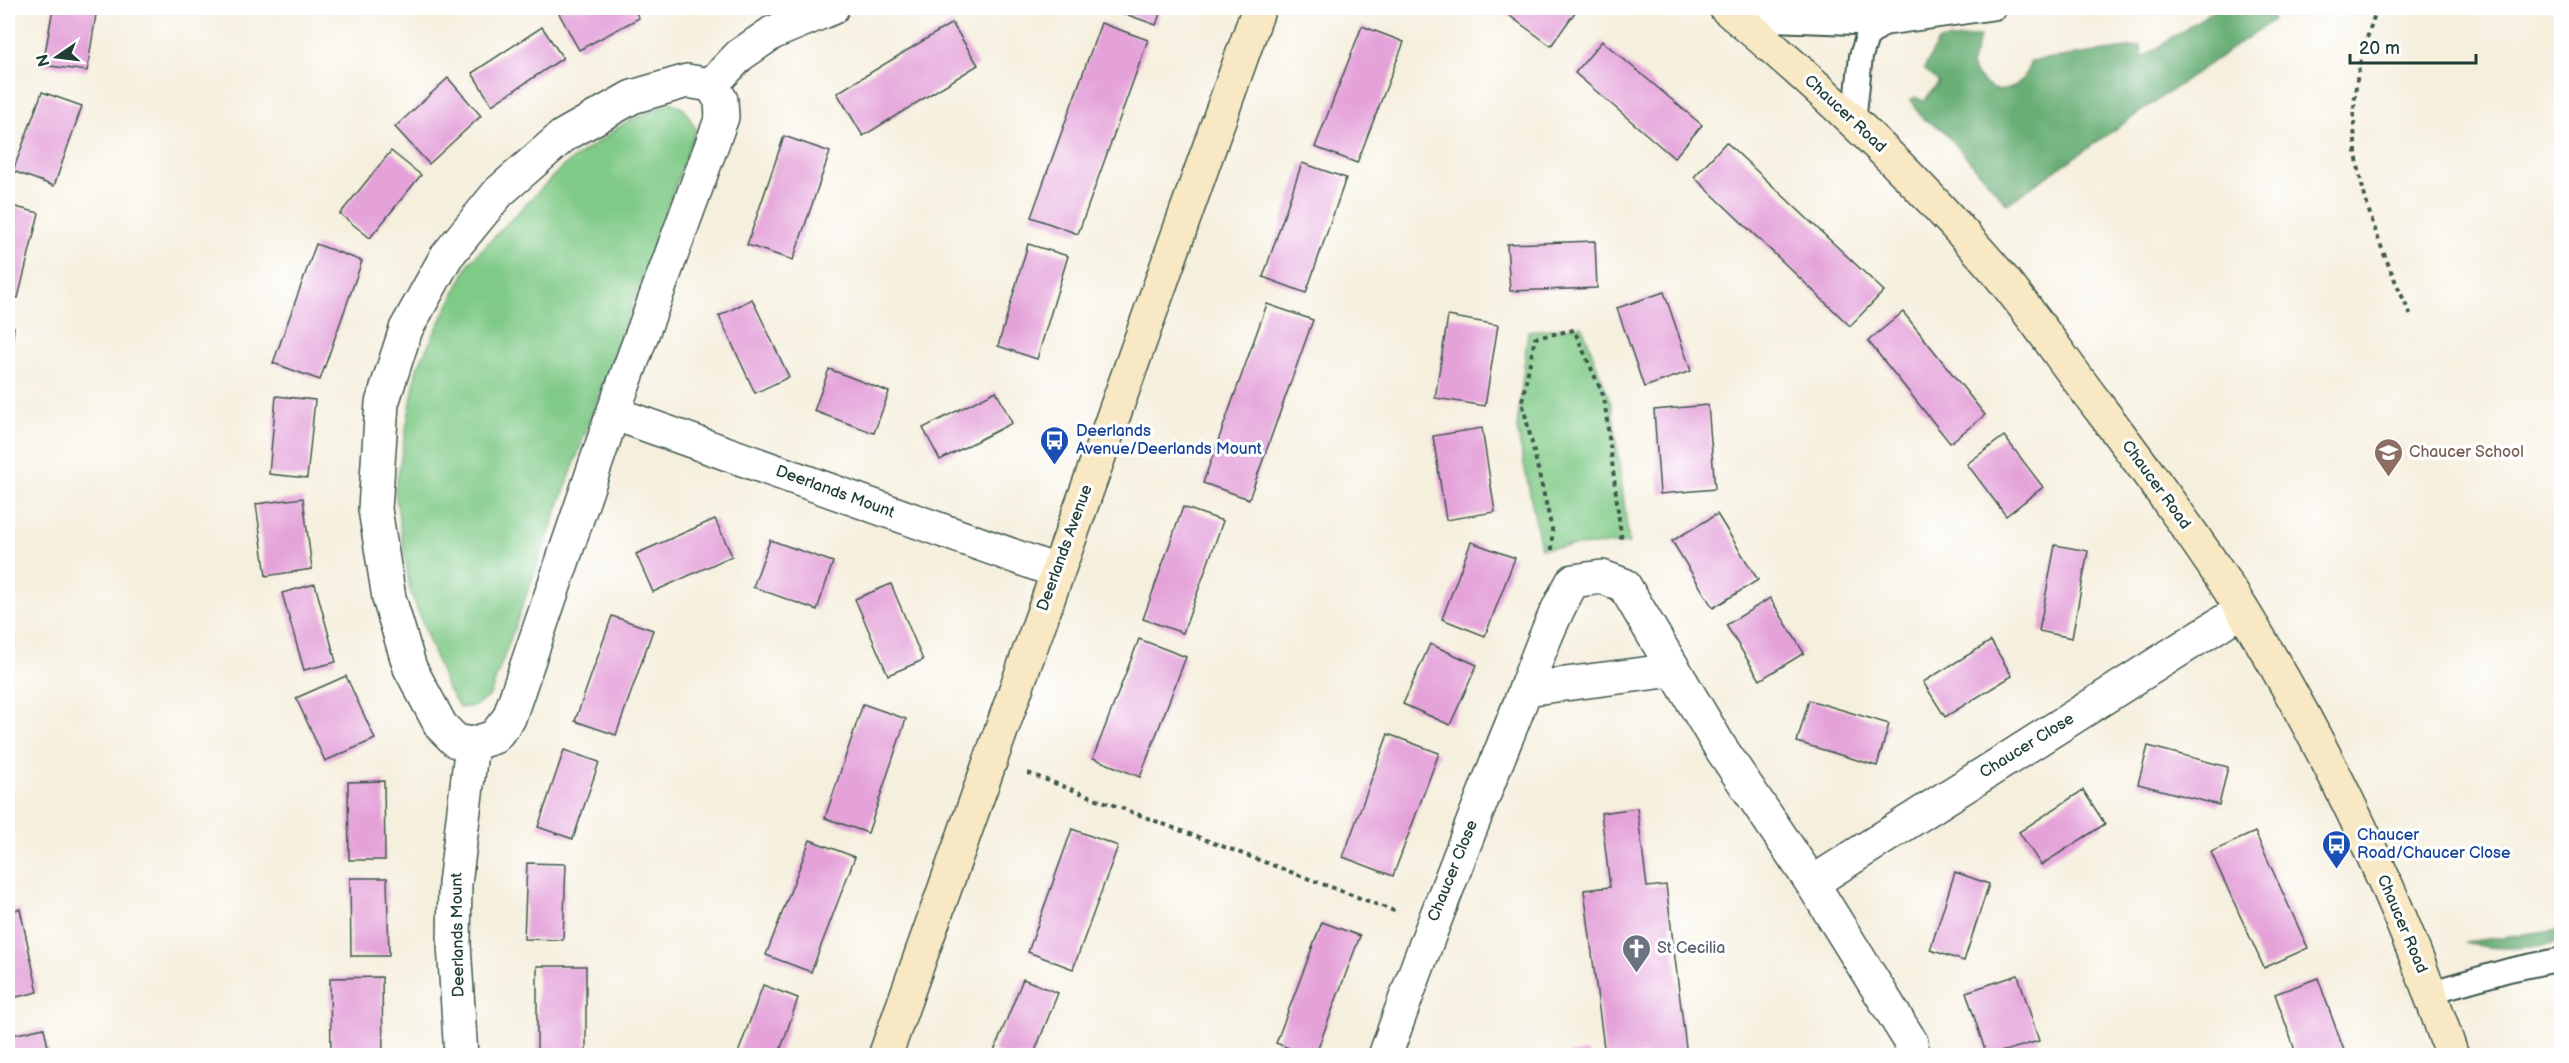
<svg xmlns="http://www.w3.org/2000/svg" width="2569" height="1063" font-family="'Balsamiq Sans',sans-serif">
	<rect width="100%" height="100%" fill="#fff"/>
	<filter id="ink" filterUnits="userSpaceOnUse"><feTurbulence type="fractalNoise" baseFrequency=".0167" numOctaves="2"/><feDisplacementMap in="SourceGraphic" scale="12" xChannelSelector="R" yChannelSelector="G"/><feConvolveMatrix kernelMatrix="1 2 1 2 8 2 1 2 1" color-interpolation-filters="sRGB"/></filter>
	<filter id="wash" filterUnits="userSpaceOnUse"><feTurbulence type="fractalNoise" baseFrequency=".008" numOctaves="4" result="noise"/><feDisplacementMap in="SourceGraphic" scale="24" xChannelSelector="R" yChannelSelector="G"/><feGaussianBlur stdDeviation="1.35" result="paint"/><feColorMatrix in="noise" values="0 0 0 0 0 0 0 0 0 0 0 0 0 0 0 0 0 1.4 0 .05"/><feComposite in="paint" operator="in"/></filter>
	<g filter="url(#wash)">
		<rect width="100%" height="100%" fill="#f5efdd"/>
		<!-- green -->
		<g fill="#80ca87" stroke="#50845e" stroke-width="1.5">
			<polygon points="671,102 684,109 696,129 490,695 475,706 460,708 446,686 410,590 395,491 417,368 470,262 562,167 625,123"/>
			<polygon points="1582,326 1612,406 1629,543 1541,548 1517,429 1528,331"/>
		</g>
		<!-- forest -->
		<g fill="#68ae74" stroke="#447654" stroke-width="1.5">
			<path d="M 2217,8 L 2271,8 L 2273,20 L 2007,204 L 1942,129 L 1923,119 L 1911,100 L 1915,97 L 1924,101 L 1939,82 L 1924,69 L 1938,41 L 1980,36 L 1971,66 C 1989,100 2019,98 2031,61 L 2141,46 L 2142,58 Z"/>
			<path d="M 2561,929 L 2561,942 C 2530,948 2496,952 2465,942 Z"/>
		</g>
		<g id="blocks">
			<!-- building -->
			<g fill="#e4a2d9">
				<polygon points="53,8 97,8 87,71 43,65"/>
				<polygon points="556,8 633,8 639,18 579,50"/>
				<polygon points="1115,8 1162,8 1156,25 1114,10"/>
				<polygon points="1499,8 1578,8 1551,46"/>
				<polygon points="952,23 978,65 863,136 837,93"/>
				<polygon points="1101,23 1148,40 1078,234 1031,217"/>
				<polygon points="1362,26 1404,42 1357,163 1315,147"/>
				<polygon points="542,27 563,58 492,105 472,73"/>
				<polygon points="1602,41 1702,125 1674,158 1575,73"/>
				<polygon points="448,78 481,116 429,164 395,127"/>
				<polygon points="42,92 82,106 54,186 13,171"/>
				<polygon points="784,136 830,152 793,260 747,245"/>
				<polygon points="1726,142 1884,291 1850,326 1694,177"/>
				<polygon points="391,151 421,175 370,238 340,214"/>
				<polygon points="1302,163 1346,178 1306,293 1263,277"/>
				<polygon points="8,205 39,213 18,298 8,295"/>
				<polygon points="1595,241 1597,288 1510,291 1507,244"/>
				<polygon points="316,244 362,261 320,380 273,363"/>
				<polygon points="1028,244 1068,256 1037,359 998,346"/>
				<polygon points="1664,292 1691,371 1644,387 1617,308"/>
				<polygon points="752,299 789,377 755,393 719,316"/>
				<polygon points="1267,304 1313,320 1249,499 1203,483"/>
				<polygon points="1903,312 1985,415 1950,443 1868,341"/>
				<polygon points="1448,316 1498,325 1485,406 1435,398"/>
				<polygon points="8,327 14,327 9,370 8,369"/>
				<polygon points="829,369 889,392 874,433 814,411"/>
				<polygon points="996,391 1012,423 940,460 923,428"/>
				<polygon points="276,396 315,400 307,478 269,474"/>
				<polygon points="1708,405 1715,489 1660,494 1654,410"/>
				<polygon points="1482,428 1495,512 1446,520 1433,436"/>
				<polygon points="2004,436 2043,487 2006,516 1967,464"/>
				<polygon points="303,498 312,569 266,576 256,504"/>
				<polygon points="1183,507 1223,521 1183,633 1143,619"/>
				<polygon points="1717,514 1758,580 1713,608 1672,541"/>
				<polygon points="715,519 732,556 653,592 636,554"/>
				<polygon points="770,540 833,562 817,610 753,587"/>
				<polygon points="1471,542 1515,558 1485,636 1442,619"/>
				<polygon points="2055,545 2088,551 2072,638 2039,631"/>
				<polygon points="315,584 336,662 304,670 282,593"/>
				<polygon points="891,584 923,660 888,675 855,599"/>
				<polygon points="1770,598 1804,653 1760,680 1726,625"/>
				<polygon points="612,616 653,630 616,735 575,721"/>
				<polygon points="1139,639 1186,657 1140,777 1093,758"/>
				<polygon points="1991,641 2012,676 1945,717 1923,682"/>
				<polygon points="1430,644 1477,665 1450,725 1403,704"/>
				<polygon points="346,676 375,739 325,761 296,698"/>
				<polygon points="1809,700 1889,724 1877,766 1797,742"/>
				<polygon points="863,704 906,719 868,833 825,818"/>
				<polygon points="1388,734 1439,753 1393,876 1343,857"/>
				<polygon points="2148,746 2228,767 2219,805 2138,784"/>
				<polygon points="564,750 599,762 573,839 538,827"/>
				<polygon points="384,781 385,860 349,860 348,782"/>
				<polygon points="2083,790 2105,824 2041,865 2019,832"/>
				<polygon points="1637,808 1647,887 1666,885 1687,1056 1605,1056 1584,890 1610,887 1601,813"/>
				<polygon points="1072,829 1118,846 1073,969 1028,952"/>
				<polygon points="2255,832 2308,948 2264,968 2211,852"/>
				<polygon points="810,840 855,857 811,972 766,955"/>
				<polygon points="527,863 566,864 563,940 524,939"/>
				<polygon points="1955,872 1989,884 1964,961 1930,950"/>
				<polygon points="350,878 387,878 389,956 351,956"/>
				<polygon points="20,909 38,992 8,999 8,911"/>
				<polygon points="1322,922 1360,936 1315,1056 1309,1056 1276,1043"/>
				<rect x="537" y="966" width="49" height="90"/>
				<polygon points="2018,975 2039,1041 1987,1056 1966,992"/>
				<polygon points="382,977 383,1056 331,1056 330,978"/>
				<polygon points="2318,978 2329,1009 2346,1056 2297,1056 2275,994"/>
				<polygon points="1023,979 1058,993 1033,1056 1005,1056 994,1051"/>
				<polygon points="763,985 798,998 786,1034 778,1056 737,1056"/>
				<polygon points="44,1028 50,1056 8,1056 8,1036"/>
				<polygon points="1588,1052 1589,1056 1569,1056 1569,1054"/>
			</g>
		</g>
	</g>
	<g filter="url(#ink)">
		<use href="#blocks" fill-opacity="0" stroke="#3f584d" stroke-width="1.5"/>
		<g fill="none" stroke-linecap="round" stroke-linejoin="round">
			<defs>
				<g id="lane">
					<polyline points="1740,19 1883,24"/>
					<polyline points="1854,122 1861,56 1867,37 1883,24 1995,8"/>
					<polyline points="2431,992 2509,970 2562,959"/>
				</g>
				<g id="street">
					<polygon points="687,81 711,85 721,100 722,117 613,413 509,718 494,737 472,744 456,741 441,726 410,668 389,598 375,509 382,403 406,329 446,257 499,192 563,136 632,97"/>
					<polyline points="711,85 740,55 772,33 832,8"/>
					<polyline points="613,413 1056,571"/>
					<polyline points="1526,689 1674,670"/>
					<polyline points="1812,883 2242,610"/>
					<polyline points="461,1056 454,944 455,884 472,744"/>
					<path d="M 1385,1056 C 1423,948 1465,842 1507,736 C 1529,684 1544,630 1573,581 L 1602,577 L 1624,585 L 1720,747 L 1812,883 L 1911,1042 L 1913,1056"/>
				</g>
				<g id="secondary">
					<path d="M 1726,8 C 1821,87 1910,172 1991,265 C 2030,310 2064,362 2101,410 C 2150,475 2199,541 2243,611 C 2328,750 2400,900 2452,1056"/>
					<polyline points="885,1056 1259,8"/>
				</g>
			</defs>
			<!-- lane casing -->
			<use href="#lane" stroke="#3f584d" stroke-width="26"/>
			<!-- street casing -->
			<use href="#street" stroke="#3f584d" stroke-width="36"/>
			<!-- secondary casing -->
			<use href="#secondary" stroke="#3f584d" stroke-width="36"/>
			<!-- path -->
			<g stroke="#3f584d" stroke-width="4" stroke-dasharray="4.5 4.5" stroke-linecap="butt">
				<path d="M 2377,8 C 2370,29 2362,51 2358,74 C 2342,159 2376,240 2411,316"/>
				<polyline points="1552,550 1552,529 1522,401 1535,338 1574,330 1604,397 1622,543"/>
				<polyline points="1028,773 1397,912"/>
			</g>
			<!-- lane -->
			<use href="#lane" stroke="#fff" stroke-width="22"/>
			<!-- street -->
			<use href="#street" stroke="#fff" stroke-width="33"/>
			<!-- secondary -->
			<use href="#secondary" stroke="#f8e8c3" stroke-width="33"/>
		</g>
	</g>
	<!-- icons -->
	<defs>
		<symbol id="bus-pin" viewBox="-11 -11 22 30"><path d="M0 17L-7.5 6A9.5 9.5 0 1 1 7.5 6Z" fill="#1a4fb4" stroke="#fff"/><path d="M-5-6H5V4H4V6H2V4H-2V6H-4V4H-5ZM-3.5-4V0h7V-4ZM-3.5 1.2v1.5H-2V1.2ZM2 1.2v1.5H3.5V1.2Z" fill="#fff"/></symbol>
		<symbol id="school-pin" viewBox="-11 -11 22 30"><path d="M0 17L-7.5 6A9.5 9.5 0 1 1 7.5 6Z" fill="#8d6e63" stroke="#fff"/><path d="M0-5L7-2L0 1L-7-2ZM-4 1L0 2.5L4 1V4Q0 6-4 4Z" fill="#fff"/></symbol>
		<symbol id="church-pin" viewBox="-11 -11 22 30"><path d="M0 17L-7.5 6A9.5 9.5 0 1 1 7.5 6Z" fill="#6b7280" stroke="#fff"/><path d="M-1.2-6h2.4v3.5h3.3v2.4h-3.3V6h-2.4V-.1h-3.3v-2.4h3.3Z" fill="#fff"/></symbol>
	</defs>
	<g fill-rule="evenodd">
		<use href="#bus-pin" x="1038" y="424" width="33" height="45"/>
		<use href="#school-pin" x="2372" y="436" width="33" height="45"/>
		<use href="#bus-pin" x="2320" y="828" width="33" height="45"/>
		<use href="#church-pin" x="1620" y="932" width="33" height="45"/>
	</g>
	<g text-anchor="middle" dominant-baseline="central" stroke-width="6" stroke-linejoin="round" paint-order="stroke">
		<!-- street labels -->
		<g font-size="16" fill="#1f3d34" stroke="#fff">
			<text transform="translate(1845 114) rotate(43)">Chaucer Road</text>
			<text transform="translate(2156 485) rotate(54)">Chaucer Road</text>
			<text transform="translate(835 492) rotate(20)">Deerlands Mount</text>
			<text transform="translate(1065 548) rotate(-70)">Deerlands Avenue</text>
			<text transform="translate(2027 746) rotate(-32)">Chaucer Close</text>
			<text transform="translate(1453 871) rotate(-68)">Chaucer Close</text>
			<text transform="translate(2402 924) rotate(67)">Chaucer Road</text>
			<text transform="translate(458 935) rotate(-91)">Deerlands Mount</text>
		</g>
		<!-- transit labels -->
		<g font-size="16" fill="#164399" stroke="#fff" text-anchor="start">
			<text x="1076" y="431">Deerlands<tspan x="1076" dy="18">Avenue/Deerlands Mount</tspan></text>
			<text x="2357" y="835">Chaucer<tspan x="2357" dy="18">Road/Chaucer Close</tspan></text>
		</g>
		<!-- education labels -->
		<g font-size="16" fill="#785e54" stroke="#fff" text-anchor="start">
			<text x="2409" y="452">Chaucer School</text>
		</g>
		<!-- worship labels -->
		<g font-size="16" fill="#5b616d" stroke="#fff" text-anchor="start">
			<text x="1657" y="948">St Cecilia</text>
		</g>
	</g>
	<!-- margin -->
	<rect width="2569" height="1063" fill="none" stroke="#fff" stroke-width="30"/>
	<!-- north arrow -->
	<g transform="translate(57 57) rotate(256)" stroke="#ffffff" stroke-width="4.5" paint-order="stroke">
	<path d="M0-4.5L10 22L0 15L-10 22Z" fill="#1f3d34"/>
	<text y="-9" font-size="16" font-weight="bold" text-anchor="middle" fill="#1f3d34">N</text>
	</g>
	<!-- scale -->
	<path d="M2350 54v9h126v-9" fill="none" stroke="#1f3d34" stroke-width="3"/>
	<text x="2359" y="54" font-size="18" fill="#1f3d34" stroke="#ffffff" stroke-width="4.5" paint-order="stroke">20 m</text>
</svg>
